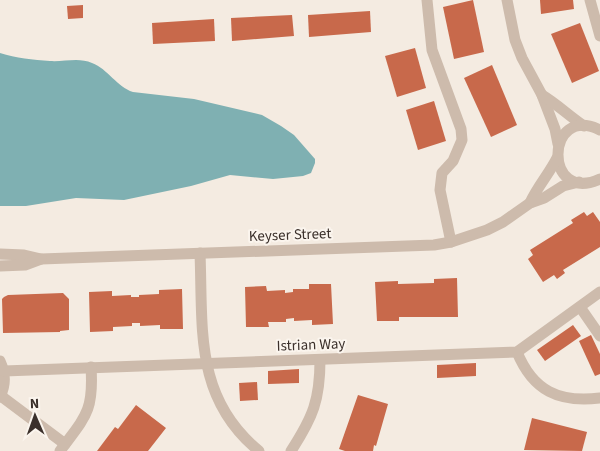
<svg xmlns="http://www.w3.org/2000/svg" width="600" height="451" font-family="'Source Sans 3',sans-serif">
	<rect width="100%" height="100%" fill="#f4ebe1"/>
	<!-- water -->
	<path fill="#7fb0b2" d="M 0,53 C 16,58 33,60 50,61 C 64,62 79,57 92,63 C 108,69 117,87 133,92 L 194,99 L 262,115 L 281,126 L 294,135 L 315,159 L 315,163 L 311,173 L 303,176 L 273,179 L 230,175 L 191,186 L 124,200 L 76,198 L 26,206 L 0,206 Z"/>
	<!-- building -->
	<g fill="#c8694b">
		<polygon points="473,0 484,52 454,59 443,7"/>
		<polygon points="540,0 573,0 574,9 541,14"/>
		<polygon points="83,5 83,18 68,19 67,6"/>
		<polygon points="370,11 371,32 309,37 308,15"/>
		<polygon points="292,15 294,36 232,41 231,18"/>
		<polygon points="214,19 215,41 153,44 152,23"/>
		<polygon points="580,23 599,71 572,83 551,34"/>
		<polygon points="415,48 426,88 397,97 385,56"/>
		<polygon points="492,65 517,125 491,137 464,78"/>
		<polygon points="434,101 446,141 418,150 406,110"/>
		<polygon points="584,212 587,216 593,212 600,222 600,247 563,270 565,273 557,279 554,275 543,282 528,259 533,255 530,250 573,223 571,220"/>
		<polygon points="457,278 458,317 399,317 399,321 377,321 375,282 398,281 398,284 434,283 434,279"/>
		<polygon points="309,284 331,284 333,324 312,325 312,320 294,321 294,318 286,319 286,322 268,322 269,327 246,327 245,287 266,286 267,291 285,290 285,293 293,292 293,289 309,289"/>
		<polygon points="182,289 183,329 160,329 160,325 140,326 140,323 132,323 132,326 113,327 113,331 90,332 89,292 112,291 112,296 131,295 131,297 139,297 139,295 159,294 159,290"/>
		<polygon points="63,293 69,299 69,330 60,331 60,332 3,333 2,299 4,297 8,295"/>
		<polygon points="573,325 581,336 545,361 537,350"/>
		<polygon points="591,335 600,354 600,374 595,376 579,341"/>
		<polygon points="476,363 476,376 437,378 437,365"/>
		<polygon points="299,369 299,383 268,384 268,371"/>
		<polygon points="257,382 258,400 240,401 239,383"/>
		<polygon points="358,395 388,404 376,446 374,445 373,451 345,451 339,449"/>
		<polygon points="136,405 166,428 148,451 97,451 115,427 118,429"/>
		<polygon points="532,418 587,432 582,451 524,450"/>
	</g>
	<g fill="none" stroke-linecap="round" stroke-linejoin="round">
		<!-- street -->
		<g stroke="#cdbbac" stroke-width="11">
			<polyline points="427,0 432,50 461,129 462,140 453,161 442,173 440,190 451,242"/>
			<polyline points="507,0 515,40 522,58 542,95 555,129 558,144"/>
			<polyline points="590,0 600,36"/>
			<path d="M 542,95 C 557,104 569,116 584,126"/>
			<path d="M 600,130 C 545,103 543,205 600,179"/>
			<path d="M 530,203 C 537,187 549,174 557,158"/>
			<path d="M 200,253 C 203,329 194,398 259,451"/>
			<polyline points="0,254 24,255 41,259 434,245 451,242 487,230 503,222 530,203 544,198 563,186 579,182"/>
			<polyline points="0,266 25,265 41,259"/>
			<polyline points="580,307 600,336"/>
			<path d="M 517,352 C 533,391 559,403 600,398"/>
			<path d="M 0,361 C 6,374 6,385 0,397"/>
			<polyline points="4,371 517,352 600,292"/>
			<polyline points="1,396 65,444"/>
			<path d="M 60,451 C 85,417 94,412 91,367"/>
			<path d="M 291,451 C 313,417 320,400 320,360"/>
		</g>
	</g>
	<g text-anchor="middle" dominant-baseline="central" stroke-width="4" stroke-linejoin="round" paint-order="stroke">
		<!-- street labels -->
		<g font-size="15" fill="#3b302b" stroke="#fbf5ee">
			<text transform="translate(290 235) rotate(-2)">Keyser Street</text>
			<text transform="translate(311 345) rotate(-2)">Istrian Way</text>
		</g>
	</g>
	<!-- north arrow -->
	<g transform="translate(35 416) rotate(358)" stroke="#fbf5ee" stroke-width="4" paint-order="stroke">
	<path d="M0-4L9 19L0 12L-9 19Z" fill="#3b302b"/>
	<text y="-8" font-size="14" font-weight="bold" text-anchor="middle" fill="#3b302b">N</text>
	</g>
</svg>
